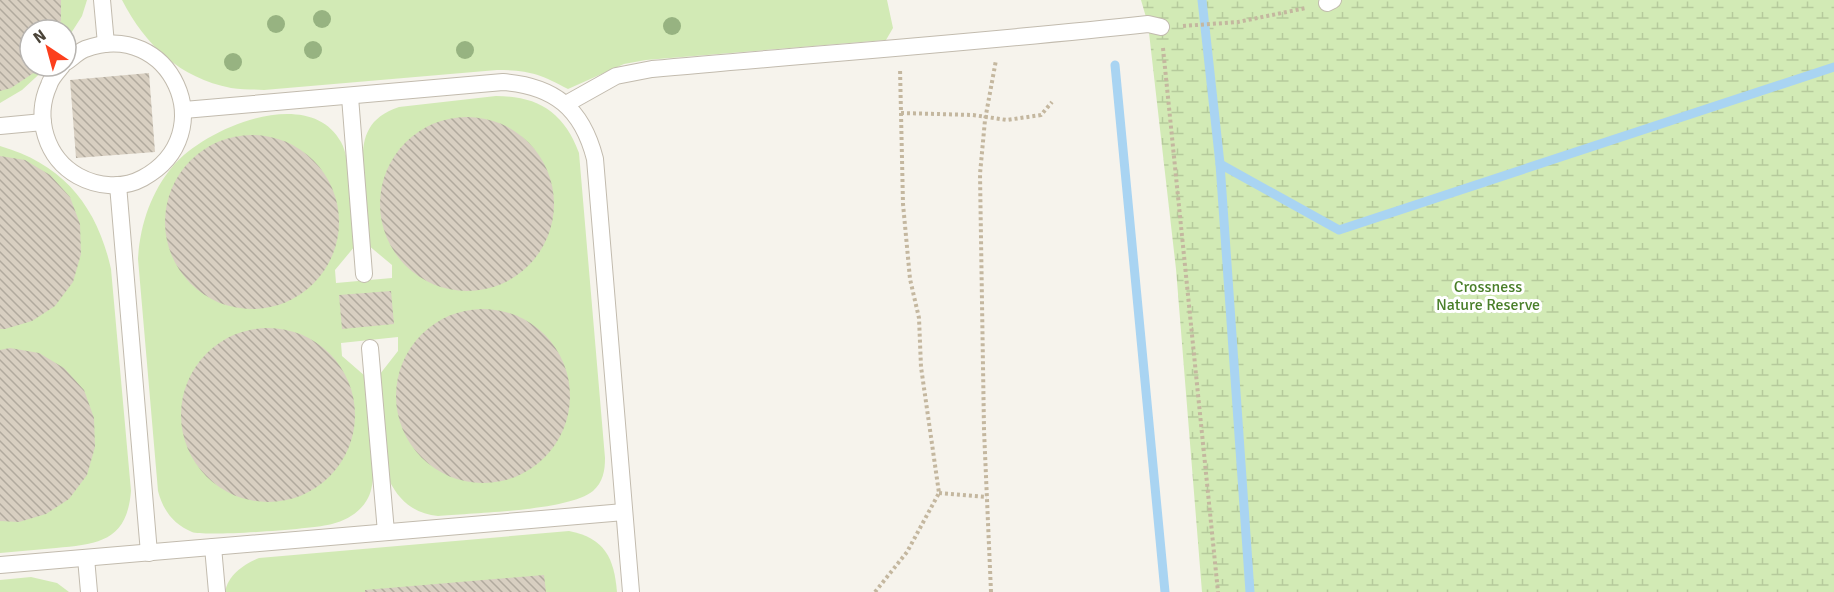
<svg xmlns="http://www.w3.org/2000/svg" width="1834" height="592" font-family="Signika,sans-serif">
	<defs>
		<pattern id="wetland-marsh" width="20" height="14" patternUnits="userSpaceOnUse" patternTransform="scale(1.5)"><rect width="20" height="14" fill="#d2eab5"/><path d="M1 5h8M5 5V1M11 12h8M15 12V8" fill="none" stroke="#b6ca9c"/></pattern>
		<pattern id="building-back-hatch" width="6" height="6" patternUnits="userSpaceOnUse" patternTransform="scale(1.5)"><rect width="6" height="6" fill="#d8cfc1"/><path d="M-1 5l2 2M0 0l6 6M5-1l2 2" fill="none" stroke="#b1aa9e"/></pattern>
	</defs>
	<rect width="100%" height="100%" fill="#f6f3ec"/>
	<!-- green -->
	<g fill="#d2eab5">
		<polygon points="0,0 87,0 82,16 66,41 66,30 30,30 30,66 48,66 22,90 0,103"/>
		<path d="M 122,0 L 887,0 L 893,28 L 886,40 L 646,60 L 624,64 L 568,89 C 540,74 529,70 497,70 L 264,90 C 254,89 242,90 231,88 C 180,78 145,45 122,0 Z"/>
		<path d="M 496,96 C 538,96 564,112 579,153 L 605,458 C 605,471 603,482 593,491 C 569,511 472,513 438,516 C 415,514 399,501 389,480 L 380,374 L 398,351 L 398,337 L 341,343 L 342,356 L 365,376 C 368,405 381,474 368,498 C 361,512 347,520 332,524 C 315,529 205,537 192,532 C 173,524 163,510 158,491 L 138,259 C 140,225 151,192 173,166 C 205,128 309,84 341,142 C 352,161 353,221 355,246 L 335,270 L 336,283 L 392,278 L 392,265 L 368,245 C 367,226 365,207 364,189 C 362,152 357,121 399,107 Z"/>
		<path d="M 0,146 C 63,164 97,206 111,269 L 131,491 C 127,541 99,544 56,548 C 37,550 19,551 0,553 Z"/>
		<path d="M 569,531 C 605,538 614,558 617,592 L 225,592 C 228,575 244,564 259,558 Z"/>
		<polygon points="31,577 57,583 69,592 0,592 0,580"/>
	</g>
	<!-- wetland -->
	<polygon fill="url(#wetland-marsh)" points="1141,0 1834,0 1834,592 1202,592 1176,269 1148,24"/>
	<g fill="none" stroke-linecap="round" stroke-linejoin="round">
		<!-- stream -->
		<g stroke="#a9d4f2" stroke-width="9">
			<polyline points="1202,0 1220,164 1250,592"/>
			<polyline points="1115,65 1165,592"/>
			<polyline points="1220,164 1339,230 1834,67"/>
		</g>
	</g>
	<!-- building -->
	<g fill="url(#building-back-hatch)">
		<polygon points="0,0 61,0 61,20 58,30 30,30 30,66 39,66 35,72 11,88 0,91"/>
		<polygon points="149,73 155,152 76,158 70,80"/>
		<circle cx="467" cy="204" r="87"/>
		<circle cx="252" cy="222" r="87"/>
		<polygon points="0,156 25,160 50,175 70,197 80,224 81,254 73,282 55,306 32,321 5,329 0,329"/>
		<polygon points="391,291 394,324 342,329 339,295"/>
		<circle cx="483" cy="396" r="87"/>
		<circle cx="268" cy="415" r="87"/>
		<polygon points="10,348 39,353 64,368 84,390 94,418 95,447 87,475 69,499 46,514 19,522 0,521 0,350"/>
		<polygon points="544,575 546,592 365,592 365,590"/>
	</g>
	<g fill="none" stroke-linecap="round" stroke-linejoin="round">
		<defs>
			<g id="service">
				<polyline points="102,0 106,44"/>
				<polyline points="1327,3 1333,0"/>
				<path d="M 62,66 C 57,72 51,78 49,85 C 34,118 46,158 78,176 C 98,187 123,189 143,178 C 224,134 170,17 85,49 C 78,52 72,58 66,62"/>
				<polyline points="350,97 364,274"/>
				<path d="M 566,104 L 616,76 L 652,69 C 817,54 983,42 1148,24 L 1161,27"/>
				<path d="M 184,110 L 503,82 C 554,86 582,108 595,159 L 631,592"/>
				<polyline points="0,126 43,122"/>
				<polyline points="118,185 149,553"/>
				<polyline points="370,348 386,532"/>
				<polyline points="213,547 217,592"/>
				<polyline points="86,558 89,592"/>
				<polyline points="0,565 624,512"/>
			</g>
		</defs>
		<!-- service casing -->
		<use href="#service" stroke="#c2bbae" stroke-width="18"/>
		<!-- path -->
		<g stroke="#c4b79f" stroke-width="4" stroke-dasharray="3 3" stroke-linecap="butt">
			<polyline points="1183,26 1238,22 1306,8"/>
			<polyline points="1163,48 1218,592"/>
			<polyline points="901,113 973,115 1007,120 1041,115 1052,102"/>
			<polyline points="939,493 987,497"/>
			<polyline points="875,592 907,552 939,493 921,367 919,318 910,279 903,204 900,68"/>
			<polyline points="991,592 984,430 980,174 985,120 996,60"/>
		</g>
		<!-- service -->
		<use href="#service" stroke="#fff" stroke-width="16"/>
	</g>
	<!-- trees -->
	<g fill="#97b381">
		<circle cx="322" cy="19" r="9"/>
		<circle cx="276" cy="24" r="9"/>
		<circle cx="672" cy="26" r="9"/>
		<circle cx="313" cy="50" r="9"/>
		<circle cx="465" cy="50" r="9"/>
		<circle cx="233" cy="62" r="9"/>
	</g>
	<g text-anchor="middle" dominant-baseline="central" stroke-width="6" stroke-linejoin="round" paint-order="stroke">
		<!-- park labels -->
		<g font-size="16" fill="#4a7f2a" stroke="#fff">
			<text x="1488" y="287">Crossness<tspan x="1488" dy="18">Nature Reserve</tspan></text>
		</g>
	</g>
	<!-- north arrow -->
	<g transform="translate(48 48) rotate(324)"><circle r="28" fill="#ffffff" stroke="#b7b4b0" stroke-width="1.5"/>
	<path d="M0-4.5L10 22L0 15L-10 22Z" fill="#fc3f1d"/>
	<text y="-9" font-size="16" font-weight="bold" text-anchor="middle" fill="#4b4439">N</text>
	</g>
</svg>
